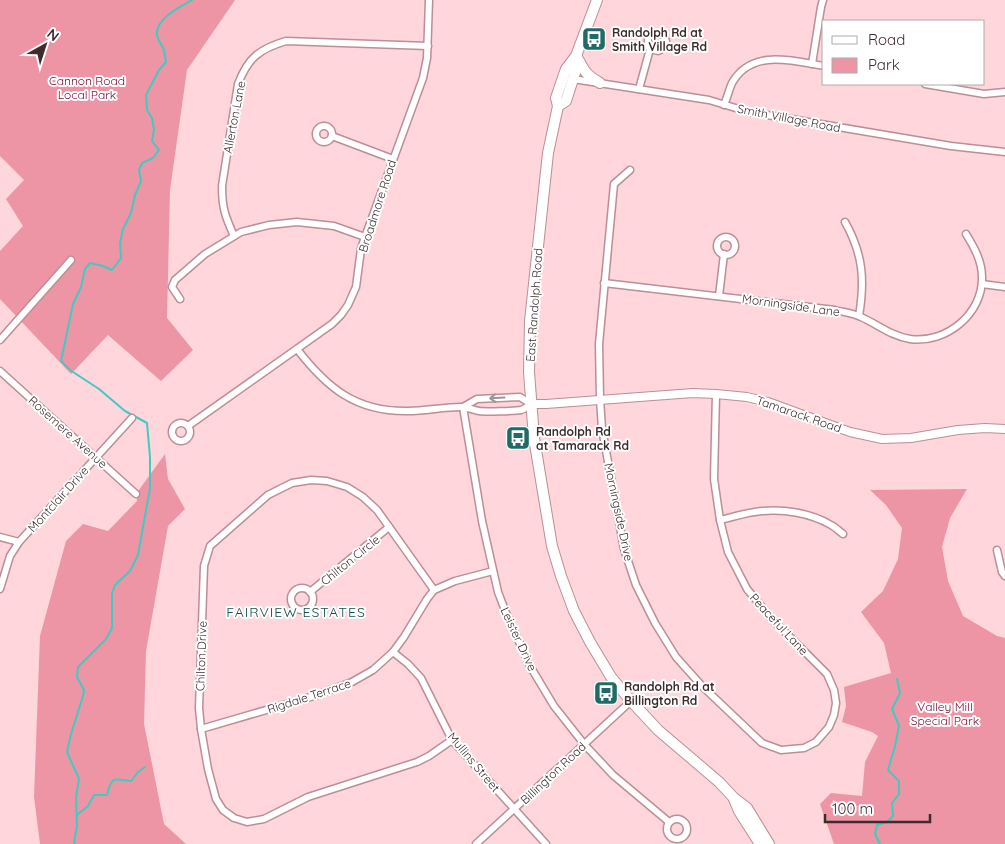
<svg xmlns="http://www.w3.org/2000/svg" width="1005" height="844" font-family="Quicksand,sans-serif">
	<rect width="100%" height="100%" fill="#fed6db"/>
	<!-- green -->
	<g fill="#ed95a5">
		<polygon points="0,0 235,0 187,70 170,190 167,318 193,350 161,381 108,335 71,374 0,299 0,251 23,226 6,199 24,180 0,156"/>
		<polygon points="165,454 168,479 185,509 168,526 146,651 144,724 164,824 186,844 40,844 34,797 40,636 66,541 83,524 108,531 137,501 136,494"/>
		<polygon points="967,489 950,518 942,547 948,581 963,616 997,636 1005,638 1005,844 834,844 820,804 831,793 862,796 865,762 878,736 872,732 842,722 846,706 844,687 891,673 884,643 861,612 883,591 898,559 902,528 886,505 870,490"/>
	</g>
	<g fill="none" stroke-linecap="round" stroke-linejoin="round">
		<!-- stream -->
		<g stroke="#40cbc2" stroke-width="2">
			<path d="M 77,815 L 88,806 L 94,795 L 107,795 C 112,774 115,780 131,781 L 138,772 L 145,767"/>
			<path d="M 75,844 L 74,842 L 77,826 L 76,797 L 79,779 L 67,752 L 71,734 L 83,696 L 84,690 L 77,677 L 78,667 L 106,639 L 112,628 L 112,593 L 115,585 L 130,571 L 138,555 L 150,488 L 150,457 L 147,423 L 125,411 L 99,389 L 70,370 L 61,361 L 73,304 L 81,287 L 85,269 L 90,263 L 103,266 L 112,270 L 121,258 L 120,243 L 123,229 L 131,213 L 135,195 L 141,181 L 139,170 L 142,163 L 153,158 L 159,150 L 152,141 L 154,130 L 152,118 L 147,110 L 146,95 L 159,70 L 166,62 C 165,58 165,54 164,50 C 162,45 158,41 157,35 C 155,19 180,7 192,0"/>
			<polyline points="880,844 875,834 877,825 887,822 893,816 892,803 899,794 899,781 888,770 895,746 899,726 892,709 900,693 897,679"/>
		</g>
		<defs>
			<g id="minor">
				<polyline points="812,64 821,7 823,0"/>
				<polyline points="573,79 709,100 749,112 951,146 1005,152"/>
				<polyline points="925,84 984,94 1005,92"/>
				<path d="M 639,89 L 650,49 L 648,46 L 648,39 C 651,32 656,31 663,35 L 666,41 L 664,48 L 658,51 L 650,49"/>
				<path d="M 724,105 C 727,98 729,90 732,83 C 752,48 793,61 824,66"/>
				<circle cx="324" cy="134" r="8"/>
				<polyline points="332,136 393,159"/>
				<polyline points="630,170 614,184 599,344 600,399 602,429 624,549 636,585 655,623 676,657 702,686 762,743 781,750 804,748 816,742 829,727 834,715 836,703 834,690 827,674 772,619 747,589 728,552 720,520 714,479 716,394"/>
				<path d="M 845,222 C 863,254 865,280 859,316"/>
				<path d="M 234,236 C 225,216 222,208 222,186 L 238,84 C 248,58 259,49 286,41 L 428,46"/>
				<circle cx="726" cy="246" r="9"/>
				<path d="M 604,283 L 835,310 C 843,312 853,313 861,317 C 877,324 891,336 910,339 C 946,344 983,314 982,277 C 982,261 974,247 966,234"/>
				<polyline points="982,284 1005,287"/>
				<polyline points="719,296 724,254"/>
				<polyline points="180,299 172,287 175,280 205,254 241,232 269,225 297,222 334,226 365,237"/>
				<polyline points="0,340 71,260"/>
				<path d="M 297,349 C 327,388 356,412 408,411 C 426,411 443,407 461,407 C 467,407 473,410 479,411 C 485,412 516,411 521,410 C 525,409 528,406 531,404 L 520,397 L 477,399 L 463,407"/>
				<polyline points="0,371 136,494"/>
				<polyline points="463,407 482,521 498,592 506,613 530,666 554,706 584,744 613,775 669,822"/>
				<circle cx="181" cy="432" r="9"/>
				<polyline points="188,426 332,324 341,315 348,305 356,287 361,249 365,237 423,78 427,58 429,0"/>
				<path d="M 720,520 C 733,517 748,512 762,511 C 784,509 811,513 831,525 C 835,527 839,531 843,534"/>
				<polyline points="0,537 19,542"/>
				<polyline points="997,550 1002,572 1005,576"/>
				<circle cx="302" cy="599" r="11"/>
				<polyline points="0,589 10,556 19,542 132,418"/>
				<polyline points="434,590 377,510 363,497 347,487 327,481 311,480 292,483 268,495 210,546 204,566 199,708 201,729 208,769 216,799 223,810 234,818 247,822 264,819 308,797 417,762 429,756 452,740"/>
				<polyline points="310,592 389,527"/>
				<polyline points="393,652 408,664 421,678 452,740 546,844"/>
				<polyline points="201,729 314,696 352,682 373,670 393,652 404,637 427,599 434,590 455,581 493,571"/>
				<circle cx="677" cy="829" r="10"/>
				<polyline points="476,844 631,701"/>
			</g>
			<polyline id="tertiary" points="531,404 546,404 693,393 716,394 747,397 768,402 850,432 882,439 911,438 958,430 985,428 1005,429"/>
			<g id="primary">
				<polyline points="597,0 576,56 566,69 556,98 558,106 548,153 530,321 529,372 534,438 552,546 561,576 574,611 590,642 611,677 631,701 658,730 719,782 734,798 747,808 769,844"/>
				<path d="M 577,57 C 585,72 585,74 600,83"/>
				<polyline points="558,106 566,101 573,79 575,73 576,56"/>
				<polyline points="734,799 739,811 760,844"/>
			</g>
		</defs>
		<!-- minor casing -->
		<use href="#minor" stroke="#bc8e95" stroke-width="9"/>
		<!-- tertiary casing -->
		<use href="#tertiary" stroke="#bc8e95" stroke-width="10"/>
		<!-- primary casing -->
		<use href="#primary" stroke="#bc8e95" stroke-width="12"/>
		<!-- minor -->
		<use href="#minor" stroke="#fff" stroke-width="6"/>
		<!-- tertiary -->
		<use href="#tertiary" stroke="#fff" stroke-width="8"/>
		<!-- primary -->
		<use href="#primary" stroke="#fff" stroke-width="10"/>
	</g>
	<!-- one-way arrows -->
	<defs><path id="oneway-shaft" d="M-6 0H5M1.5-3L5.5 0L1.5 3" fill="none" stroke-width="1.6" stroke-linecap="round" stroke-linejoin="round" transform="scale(1.25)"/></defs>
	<use stroke="#9e9596" href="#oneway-shaft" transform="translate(497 398) rotate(177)"/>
	<!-- icons -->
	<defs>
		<symbol id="bus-square" viewBox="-11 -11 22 22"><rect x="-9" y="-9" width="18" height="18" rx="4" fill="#216b66" stroke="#fff"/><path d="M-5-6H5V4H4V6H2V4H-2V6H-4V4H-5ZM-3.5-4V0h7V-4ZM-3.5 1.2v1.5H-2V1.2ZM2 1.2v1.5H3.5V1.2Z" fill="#fff"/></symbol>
	</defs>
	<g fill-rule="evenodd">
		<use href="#bus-square" x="580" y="25" width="28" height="28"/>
		<use href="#bus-square" x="504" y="424" width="28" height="28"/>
		<use href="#bus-square" x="592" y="679" width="28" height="28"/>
	</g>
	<g text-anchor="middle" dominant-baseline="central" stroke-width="4" stroke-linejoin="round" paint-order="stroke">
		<!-- poi labels -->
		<g font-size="12" font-weight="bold" fill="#3e2b2e" stroke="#fff" text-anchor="start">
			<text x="612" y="32">Randolph Rd at<tspan x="612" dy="14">Smith Village Rd</tspan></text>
			<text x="536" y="431">Randolph Rd<tspan x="536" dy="14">at Tamarack Rd</tspan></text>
			<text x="624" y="686">Randolph Rd at<tspan x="624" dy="14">Billington Rd</tspan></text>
		</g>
		<!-- park labels -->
		<g font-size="12" fill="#770830" stroke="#fff">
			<text x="87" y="80">Cannon Road<tspan x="87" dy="14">Local Park</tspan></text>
			<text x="945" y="706">Valley Mill<tspan x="945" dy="14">Special Park</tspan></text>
		</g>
		<!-- street labels -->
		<g font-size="12" fill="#3e2b2e" stroke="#fff">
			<text transform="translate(234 117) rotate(-79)">Allerton Lane</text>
			<text transform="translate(789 118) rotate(11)">Smith Village Road</text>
			<text transform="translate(377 206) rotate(-72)">Broadmore Road</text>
			<text transform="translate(534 305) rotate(-86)">East Randolph Road</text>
			<text transform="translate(791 305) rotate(8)">Morningside Lane</text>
			<text transform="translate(799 414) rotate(19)">Tamarack Road</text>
			<text transform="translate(68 432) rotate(42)">Rosemere Avenue</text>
			<text transform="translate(58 499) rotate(-48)">Montclair Drive</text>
			<text transform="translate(619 512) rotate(78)">Morningside Drive</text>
			<text transform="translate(350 560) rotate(-39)">Chilton Circle</text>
			<text transform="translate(779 624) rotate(47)">Peaceful Lane</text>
			<text transform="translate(519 639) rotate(65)">Leister Drive</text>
			<text transform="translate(201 656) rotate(-88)">Chilton Drive</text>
			<text transform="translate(309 696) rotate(-18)">Rigdale Terrace</text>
			<text transform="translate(474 762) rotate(50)">Mullins Street</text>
			<text transform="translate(553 773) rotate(-43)">Billington Road</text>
		</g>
		<!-- neighbourhood labels -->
		<g font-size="14" letter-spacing="1" fill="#124f4b" stroke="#fff">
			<text x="296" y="612">FAIRVIEW ESTATES</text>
		</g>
	</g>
	<!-- legend -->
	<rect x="822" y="20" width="162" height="65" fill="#ffffff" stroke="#b2aaab"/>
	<rect x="832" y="36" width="25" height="8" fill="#ffffff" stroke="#b2aaab"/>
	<text x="868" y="45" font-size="15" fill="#3e2b2e">Road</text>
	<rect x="832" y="58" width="25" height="15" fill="#ed95a5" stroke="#b2aaab"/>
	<text x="868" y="70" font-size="15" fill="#3e2b2e">Park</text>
	<!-- north arrow -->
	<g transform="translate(45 45) rotate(39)" stroke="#ffffff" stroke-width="4" paint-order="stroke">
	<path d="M0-4L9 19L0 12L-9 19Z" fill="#3e2b2e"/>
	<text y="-8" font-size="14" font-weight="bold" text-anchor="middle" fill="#3e2b2e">N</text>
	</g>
	<!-- scale -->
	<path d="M825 814v8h105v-8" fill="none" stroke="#3e2b2e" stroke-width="2.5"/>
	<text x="832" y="814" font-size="15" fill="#3e2b2e" stroke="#ffffff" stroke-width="4" paint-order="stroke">100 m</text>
</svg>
